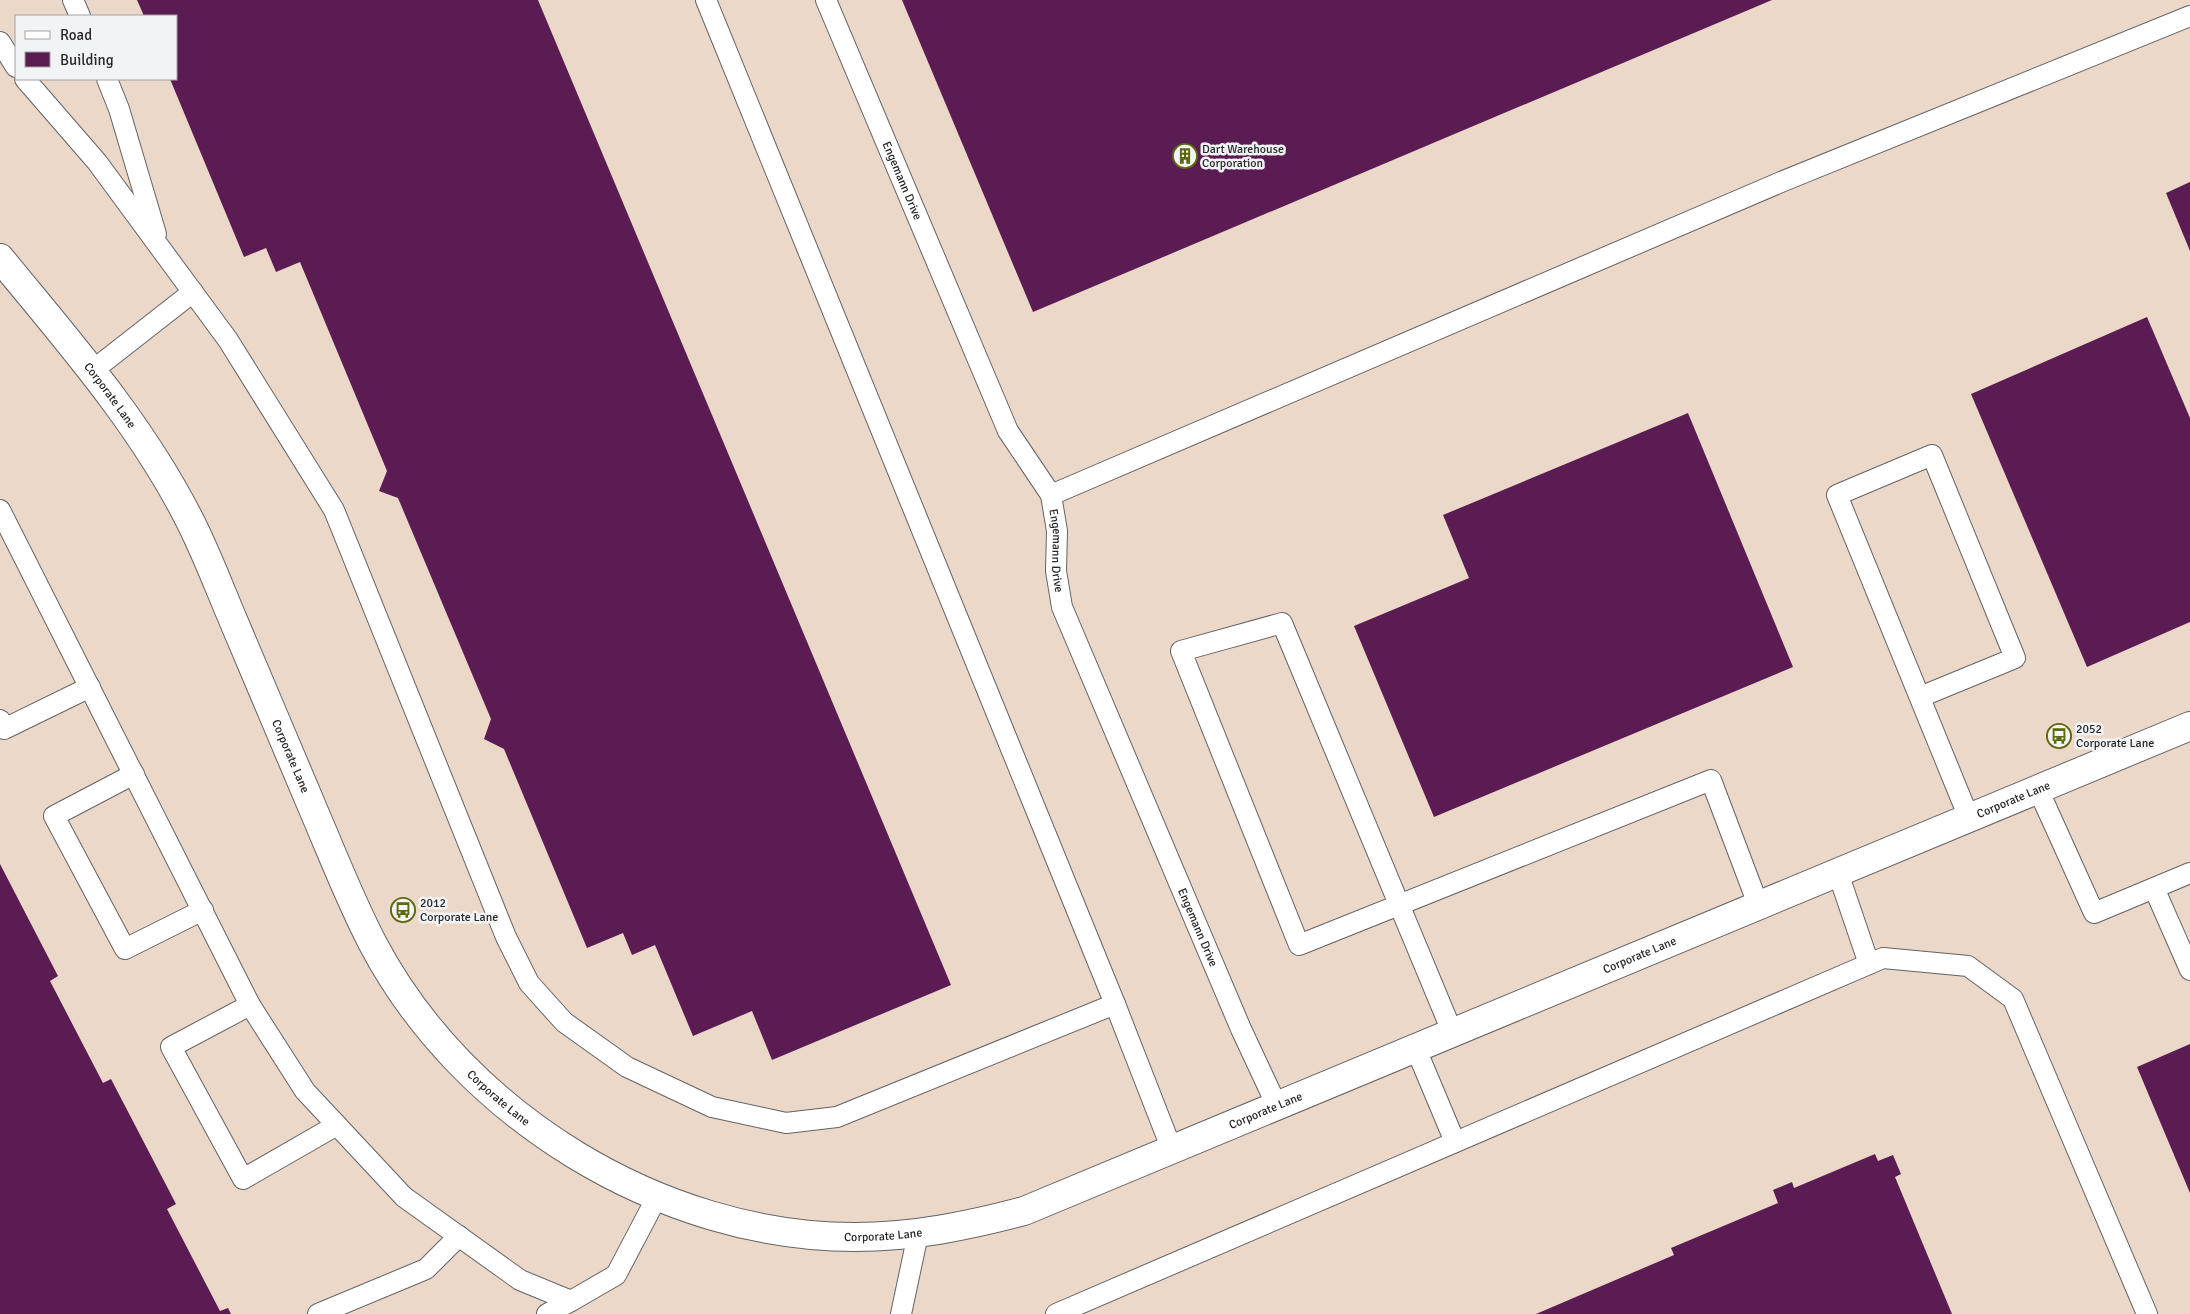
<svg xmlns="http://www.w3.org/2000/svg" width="2190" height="1314" font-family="Signika,sans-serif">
	<rect width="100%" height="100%" fill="#e5e6e8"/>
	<!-- commercial -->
	<path fill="#ebd8c9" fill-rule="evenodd" d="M 0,0 L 2190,0 L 2190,1314 L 0,1314 ZM 16,16 L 176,16 L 176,79 L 16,79 Z"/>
	<!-- building -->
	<g fill="#5b1c53">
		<polygon points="137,0 538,0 951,985 772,1060 752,1011 693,1036 655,945 632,955 623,933 587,948 504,749 484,739 491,719 398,498 379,491 387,471 300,262 276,272 266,248 244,257 170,79 176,79 176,16 144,16"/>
		<polygon points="902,0 1772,0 1033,312"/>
		<polygon points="2190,182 2190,251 2166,193"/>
		<polygon points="2147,317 2190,418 2190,622 2087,667 1971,394"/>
		<polygon points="1688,413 1793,667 1434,817 1354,626 1469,578 1443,515"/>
		<polygon points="0,864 58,976 50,981 103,1083 111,1079 176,1204 167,1209 220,1311 228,1308 231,1314 0,1314"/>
		<polygon points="2190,1044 2190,1193 2137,1067"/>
		<polygon points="1875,1154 1878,1161 1893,1155 1901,1174 1895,1177 1952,1314 1536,1314 1674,1255 1671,1248 1778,1203 1773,1190 1792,1182 1794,1188"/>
	</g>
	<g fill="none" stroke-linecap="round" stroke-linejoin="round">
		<defs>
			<g id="lane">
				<polyline points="73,0 80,16"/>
				<polyline points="706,0 1115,1004 1172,1150"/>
				<path id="s1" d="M 826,0 L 1008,431 L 1051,495 L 1057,531 L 1056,571 L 1062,607 L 1241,1029 L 1277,1106"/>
				<polyline points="0,42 16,67"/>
				<polyline points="25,79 97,162 228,340 334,510 506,937 529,983 564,1022 627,1067 712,1107 786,1123 837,1117 1115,1004"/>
				<polyline points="107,79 119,109 156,234"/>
				<polyline points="92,371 193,292"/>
				<polyline points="1051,495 1781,182 2190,16"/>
				<polyline points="0,510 250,1005 305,1091 404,1197 520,1280 571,1301 616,1275 657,1197"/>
				<polyline points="1920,697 2015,658 1932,455 1837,495 1969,818"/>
				<polyline points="0,720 4,729 90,687"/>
				<polyline points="134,774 54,816 125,949 203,910"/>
				<polyline points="2038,789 2094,913 2190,873"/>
				<polyline points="1838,873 1869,964"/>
				<polyline points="2154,888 2190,970"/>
				<polyline points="250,1005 171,1047 243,1179 337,1125"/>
				<polyline points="1453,1034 1282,623 1181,651 1299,945 1711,780 1759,907"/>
				<polyline points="1416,1049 1455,1142"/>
				<polyline points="318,1314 426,1269 459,1236"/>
				<polyline points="547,1314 571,1301"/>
				<polyline points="901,1314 918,1234"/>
				<polyline points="1056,1314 1883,958 1968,966 2013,999 2147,1314"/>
			</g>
			<g id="street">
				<path id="s2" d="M 0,258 C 67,340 138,420 187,515 C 204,547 217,582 231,615 C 259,682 288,749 316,816 C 334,858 351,902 373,944 C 463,1115 661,1237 855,1237 C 913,1237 968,1226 1024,1211 L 2190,726"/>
			</g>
		</defs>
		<!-- lane casing -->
		<use href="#lane" stroke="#636365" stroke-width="22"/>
		<!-- street casing -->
		<use href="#street" stroke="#636365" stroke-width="30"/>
		<!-- lane -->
		<use href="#lane" stroke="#fff" stroke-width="20"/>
		<!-- street -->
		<use href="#street" stroke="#fff" stroke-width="28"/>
	</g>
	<!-- icons -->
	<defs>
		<symbol id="building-ring" viewBox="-11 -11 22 22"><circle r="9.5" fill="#f2f3f5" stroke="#5d680c" stroke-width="1.5"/><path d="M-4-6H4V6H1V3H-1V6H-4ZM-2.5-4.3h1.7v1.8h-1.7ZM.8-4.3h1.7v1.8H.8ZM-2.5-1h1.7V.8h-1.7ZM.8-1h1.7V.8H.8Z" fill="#5d680c"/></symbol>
		<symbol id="bus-ring" viewBox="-11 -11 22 22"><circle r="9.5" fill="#f2f3f5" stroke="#5d680c" stroke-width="1.5"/><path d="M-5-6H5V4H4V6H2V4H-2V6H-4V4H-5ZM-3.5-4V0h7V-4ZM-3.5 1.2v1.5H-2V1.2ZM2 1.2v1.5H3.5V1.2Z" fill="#5d680c"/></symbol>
	</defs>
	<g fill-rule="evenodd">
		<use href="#building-ring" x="1171" y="142" width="28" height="28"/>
		<use href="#bus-ring" x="2045" y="722" width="28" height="28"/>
		<use href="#bus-ring" x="389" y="896" width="28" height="28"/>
	</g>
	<g text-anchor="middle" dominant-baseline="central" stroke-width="5" stroke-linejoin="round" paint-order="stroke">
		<!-- poi labels -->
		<g font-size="12" fill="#282829" stroke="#f2f3f5" text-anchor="start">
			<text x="1202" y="149">Dart Warehouse<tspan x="1202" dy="14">Corporation</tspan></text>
			<text x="2076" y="729">2052<tspan x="2076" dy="14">Corporate Lane</tspan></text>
			<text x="420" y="903">2012<tspan x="420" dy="14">Corporate Lane</tspan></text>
		</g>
		<!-- street labels -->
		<g font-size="12" fill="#282829" stroke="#f2f3f5">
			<text stroke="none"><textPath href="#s1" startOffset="196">Engemann Drive</textPath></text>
			<text stroke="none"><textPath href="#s2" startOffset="176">Corporate Lane</textPath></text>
			<text stroke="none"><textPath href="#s1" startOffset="601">Engemann Drive</textPath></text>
			<text stroke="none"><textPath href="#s2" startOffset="581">Corporate Lane</textPath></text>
			<text stroke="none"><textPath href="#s2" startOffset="2620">Corporate Lane</textPath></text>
			<text stroke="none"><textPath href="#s1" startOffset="1006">Engemann Drive</textPath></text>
			<text stroke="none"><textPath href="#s2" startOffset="2215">Corporate Lane</textPath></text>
			<text stroke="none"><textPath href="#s2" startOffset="986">Corporate Lane</textPath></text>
			<text stroke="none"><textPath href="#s2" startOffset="1810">Corporate Lane</textPath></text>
			<text stroke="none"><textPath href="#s2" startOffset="1405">Corporate Lane</textPath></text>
		</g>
	</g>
	<!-- legend -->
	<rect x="15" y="15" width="162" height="65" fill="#f2f3f5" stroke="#a1a2a3"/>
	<rect x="25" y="31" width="25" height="8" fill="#ffffff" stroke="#a1a2a3"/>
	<text x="60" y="40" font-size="15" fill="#282829">Road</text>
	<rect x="25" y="52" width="25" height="15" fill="#5b1c53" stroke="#a1a2a3"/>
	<text x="60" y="65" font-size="15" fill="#282829">Building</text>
</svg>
